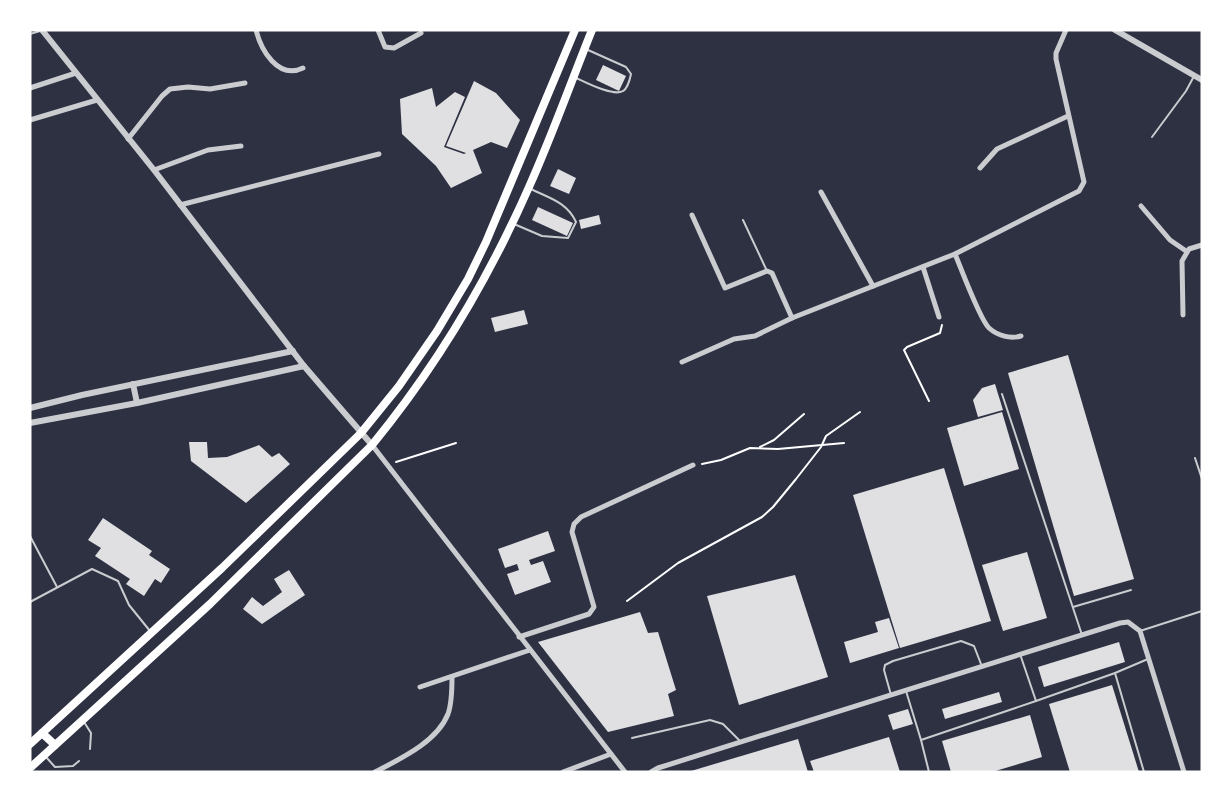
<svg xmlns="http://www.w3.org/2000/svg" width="1232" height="802" font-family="'Titillium Web',sans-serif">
	<rect width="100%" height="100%" fill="#2d3142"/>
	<!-- building -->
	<g fill="#e0e0e3">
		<polygon points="603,65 626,76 619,91 596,80"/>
		<polygon points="474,81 496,93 520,120 507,148 491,142 473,150 482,173 451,188 436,166 402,134 400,99 432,88 436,107 455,92 465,97 444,147 464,154 466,153 446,146"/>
		<polygon points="558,169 576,178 569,194 550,186"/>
		<polygon points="538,207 573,223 567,236 532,220"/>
		<polygon points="599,215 601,224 581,229 579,220"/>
		<polygon points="524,310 528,324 495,332 491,318"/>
		<polygon points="1068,355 1134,579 1074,596 1008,373"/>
		<polygon points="995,384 1003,410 978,417 973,400 982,388"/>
		<polygon points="1002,412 1019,469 964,486 947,428"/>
		<polygon points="189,442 207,442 208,458 227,457 259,445 272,457 279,453 290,464 246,503 191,461"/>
		<polygon points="944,468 991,621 900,648 853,495"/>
		<polygon points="103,518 152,551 149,555 170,569 161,583 155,579 144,596 126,584 130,579 95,556 101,548 88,540"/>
		<polygon points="548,531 555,551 529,560 531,565 543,561 551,582 515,595 507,574 519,570 517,564 505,568 498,549"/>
		<polygon points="1027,552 1047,618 1003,631 982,565"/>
		<polygon points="289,570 305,595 262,624 243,609 252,597 263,606 282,592 274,579"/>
		<polygon points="795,575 828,677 739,705 707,596"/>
		<polygon points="640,612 648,633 658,632 676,690 668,694 674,716 608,732 538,642"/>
		<polygon points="889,618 899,648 850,663 844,642 878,632 875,622"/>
		<polygon points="1119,642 1125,662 1044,687 1038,667"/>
		<polygon points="1112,685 1139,772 1070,772 1049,704"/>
		<polygon points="999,692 1002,702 945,719 942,709"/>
		<polygon points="908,709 913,724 893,730 888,715"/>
		<polygon points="1030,715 1042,757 992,772 951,772 942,741"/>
		<polygon points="889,737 900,772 814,772 810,761"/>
		<polygon points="798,739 808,772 691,772 691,771"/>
	</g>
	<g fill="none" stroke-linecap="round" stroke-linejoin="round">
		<!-- path -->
		<g stroke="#fff" stroke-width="2">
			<polyline points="929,401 904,350 907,347 940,333 942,325"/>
			<polyline points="760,447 774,440 804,414"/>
			<polyline points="396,462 456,443"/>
			<polyline points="702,464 721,460 750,448 778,449 844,443"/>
			<polyline points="627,601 678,563 762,517 773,507 796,479 821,447 826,436 860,412"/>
		</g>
		<!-- service -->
		<g stroke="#caccd0" stroke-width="2">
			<polyline points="30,34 40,31"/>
			<path d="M 576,78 C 585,82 613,97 623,91 C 627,89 630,79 631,74 L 626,67 L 588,50"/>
			<polyline points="1152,137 1186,91 1193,78"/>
			<polyline points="743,220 767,271"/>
			<path d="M 514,224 L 542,236 L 568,238 L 576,222 C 567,202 549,198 531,189"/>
			<polyline points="1002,394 1082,635"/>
			<polyline points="1195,458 1202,479"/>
			<polyline points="30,536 57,587"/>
			<polyline points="30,602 92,569 118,581 129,605 150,631"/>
			<polyline points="1073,607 1131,590"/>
			<polyline points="1140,631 1202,611"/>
			<polyline points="1020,654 1036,701 1115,673 1144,772"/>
			<polyline points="1115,673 1148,659"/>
			<polyline points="906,691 921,740"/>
			<polyline points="891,695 884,670 885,665 893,661 961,641 974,646 981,664"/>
			<polyline points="84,722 91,733 90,749"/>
			<polyline points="632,738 710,720 723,724 741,742"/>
			<polyline points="46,757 55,767 73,766 79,761"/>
			<polyline points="929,772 921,740 1036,701"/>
		</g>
		<!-- minor -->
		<g stroke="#caccd0" stroke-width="5">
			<path d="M 256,30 C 261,50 278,80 303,68"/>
			<polyline points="378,30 385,47 394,48 421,33"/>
			<polyline points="30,88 76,73"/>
			<polyline points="30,120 97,100"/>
			<polyline points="128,139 162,96 170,89 188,87 210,89 245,83"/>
			<polyline points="980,168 997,149 1068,116"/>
			<polyline points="154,170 208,150 241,146"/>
			<polyline points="821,192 873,286"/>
			<polyline points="180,205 379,154"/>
			<polyline points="1141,206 1170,240 1186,251"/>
			<polyline points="692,215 725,288 767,271 772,273 792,318"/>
			<path d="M 955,254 C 961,268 980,320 989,328 C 998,336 1010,339 1021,336"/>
			<polyline points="923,267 939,317"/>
			<polyline points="1183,315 1182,261 1189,249 1202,245"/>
			<polyline points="682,362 734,339 755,336 792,318 955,254 1079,191 1084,182 1056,59 1056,53 1066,30"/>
			<polyline points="372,445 625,772"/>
			<polyline points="519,637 589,614 594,607 572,532 574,524 581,517 693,465"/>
			<polyline points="420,687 530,650"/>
			<path d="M 375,772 C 400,759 437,742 448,714 C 452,703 452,689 452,677"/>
			<polyline points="563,772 611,754"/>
			<polyline points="651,772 658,768 1120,623 1128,622 1140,631 1184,772"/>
		</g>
		<!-- tertiary -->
		<g stroke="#caccd0" stroke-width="6">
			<polyline points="42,30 154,170 304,366 372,445"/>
			<polyline points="1115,30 1202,80"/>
			<polyline points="133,384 137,403"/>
			<polyline points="30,408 82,395 293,351"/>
			<polyline points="30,423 137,403 304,366"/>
		</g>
		<!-- primary -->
		<g stroke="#fff" stroke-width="8">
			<polyline points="42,733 55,745"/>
			<polyline points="30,744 222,568 361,433 399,386 437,331 468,279 486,242 575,30"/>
			<path d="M 30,768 L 210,604 L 372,445 C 436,367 488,280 529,187 C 552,136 571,82 592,30"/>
		</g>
	</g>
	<!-- border -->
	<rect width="1232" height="802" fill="none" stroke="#ffffff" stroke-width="63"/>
</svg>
